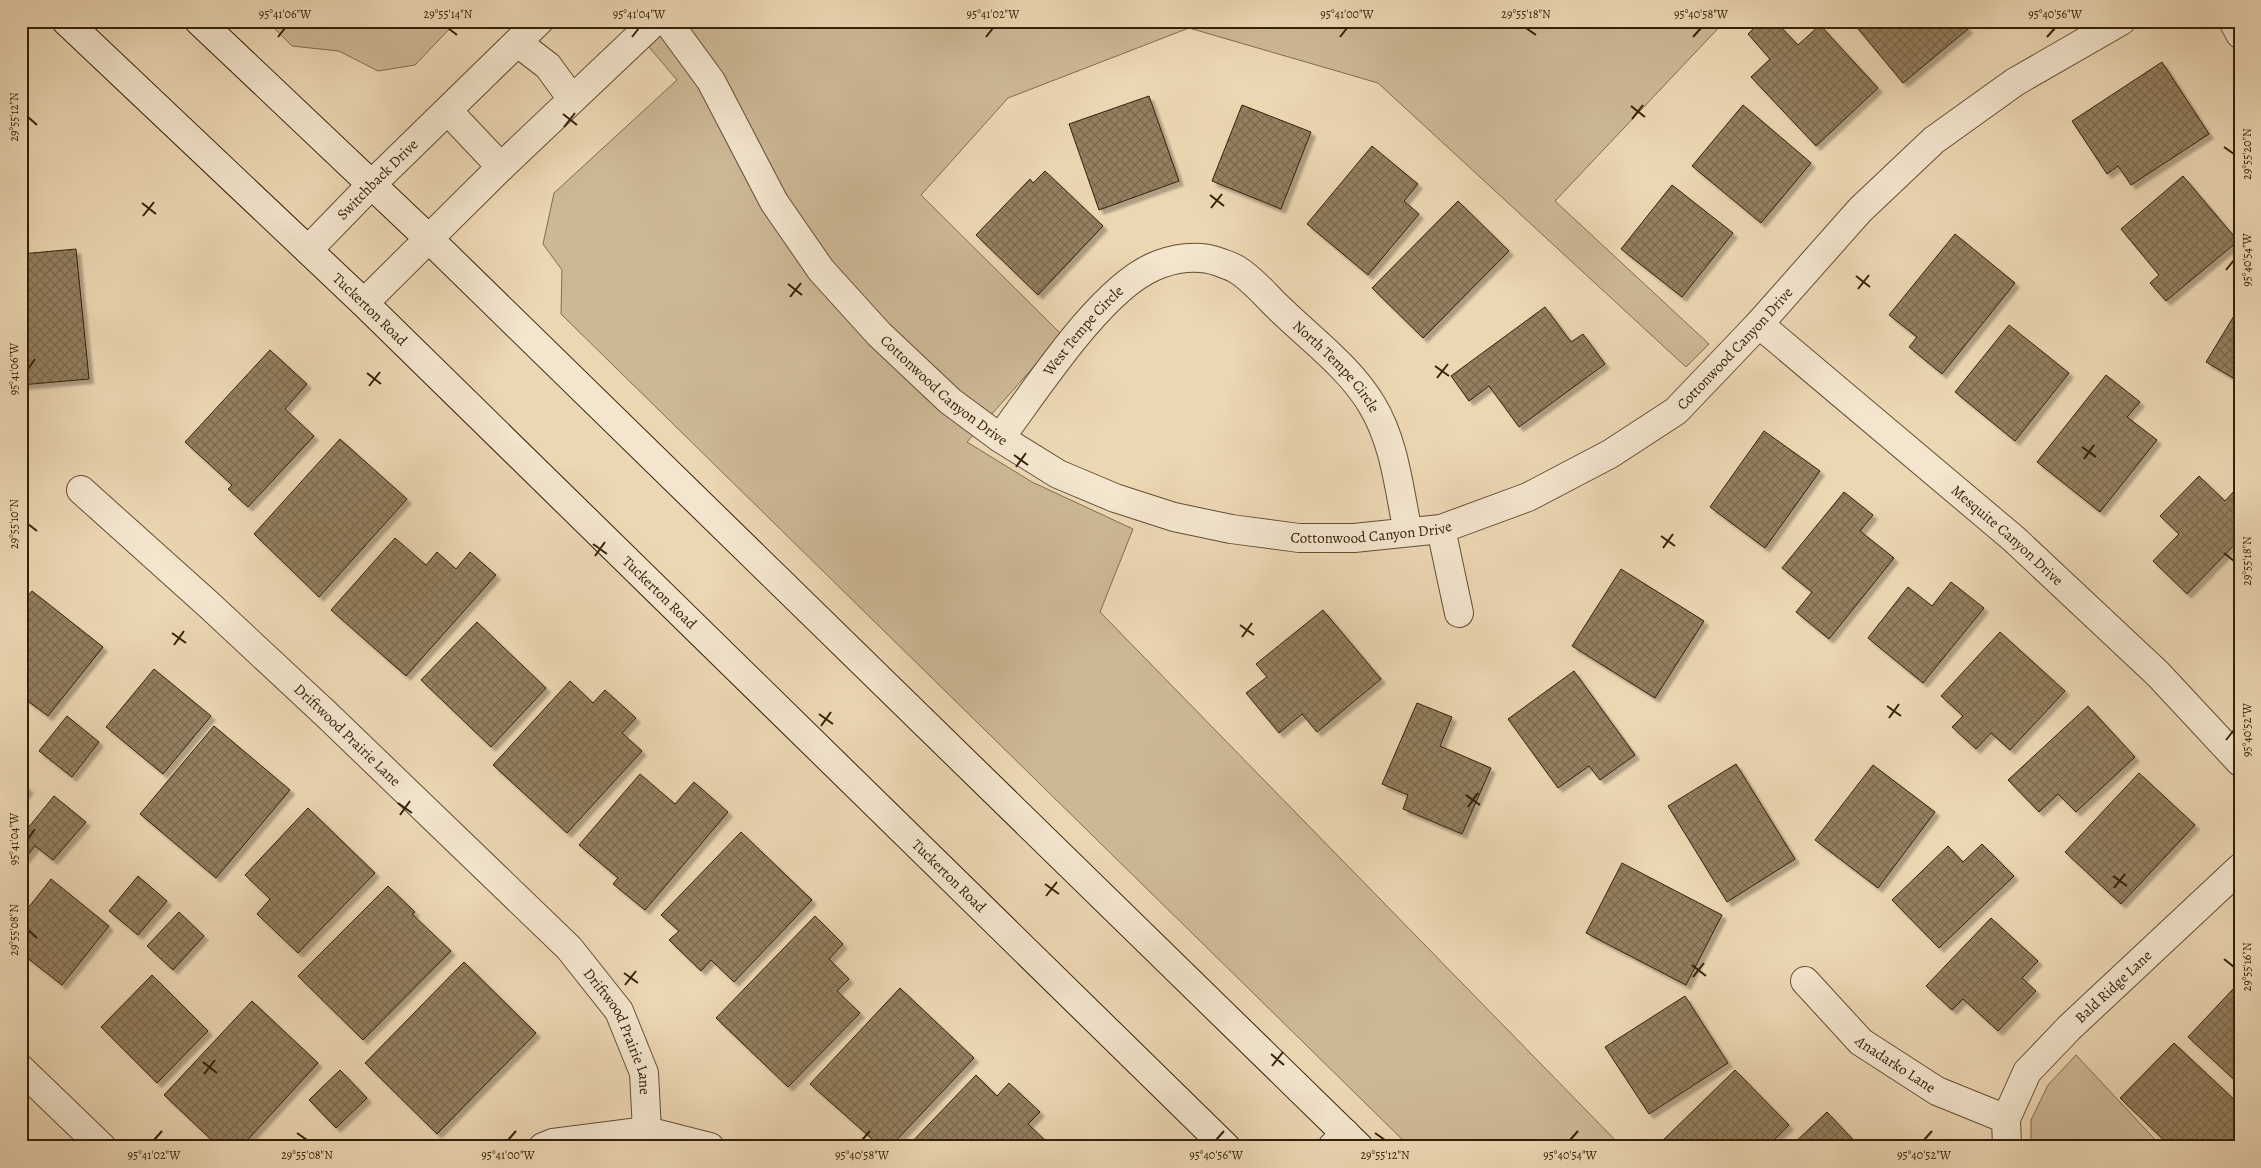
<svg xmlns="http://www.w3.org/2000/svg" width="2261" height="1168" font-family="Alegreya,serif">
	<defs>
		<pattern id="building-cross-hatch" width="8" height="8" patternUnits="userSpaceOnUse" patternTransform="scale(1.25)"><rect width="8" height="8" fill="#948061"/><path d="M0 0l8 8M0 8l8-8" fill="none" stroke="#7a684e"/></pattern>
		<filter id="shadow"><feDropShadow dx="4.5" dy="4.5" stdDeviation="1" flood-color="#0004"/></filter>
	</defs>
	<rect width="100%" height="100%" fill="#ecd7b3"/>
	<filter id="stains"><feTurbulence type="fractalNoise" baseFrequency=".004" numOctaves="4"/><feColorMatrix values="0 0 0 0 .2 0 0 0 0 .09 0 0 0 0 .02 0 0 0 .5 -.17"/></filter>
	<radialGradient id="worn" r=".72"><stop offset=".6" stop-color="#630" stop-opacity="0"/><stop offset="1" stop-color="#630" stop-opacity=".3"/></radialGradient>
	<!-- grass -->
	<g fill="#cdb896" stroke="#816c4f">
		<polygon points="267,21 457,21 415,65 378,71 339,51 292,46"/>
		<polygon points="627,21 1725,21 1555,201 1709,344 1686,367 1378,83 1189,28 1008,98 921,195 1062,335 967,442 1032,482 1133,529 1100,612 1622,1147 1410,1147 561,314 562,270 543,244 554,193 677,80"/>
		<polygon points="2076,1055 2162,1147 2031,1147 2031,1120 2048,1085"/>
	</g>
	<!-- building -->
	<g fill="url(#building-cross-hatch)" stroke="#352108" filter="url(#shadow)">
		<polygon points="1761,21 1775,21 1798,45 1820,25 1878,88 1816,146 1751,77 1770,59 1748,34"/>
		<polygon points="1857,21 1962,21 1968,29 1903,83 1854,24"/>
		<polygon points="2162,62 2209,134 2131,185 2118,166 2107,174 2072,121"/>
		<polygon points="1149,96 1179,181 1099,210 1069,124"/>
		<polygon points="1242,105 1311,132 1281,209 1212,181"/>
		<polygon points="1743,105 1811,163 1761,223 1692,166"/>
		<polygon points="1372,146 1418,184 1404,201 1419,214 1368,275 1307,224"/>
		<polygon points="1045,171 1103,226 1038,295 976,235 1030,179 1033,183"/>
		<polygon points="2183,176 2238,241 2166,301 2150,283 2159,275 2121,229"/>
		<polygon points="1672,185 1733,233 1682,297 1621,249"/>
		<polygon points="1458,201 1509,251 1423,338 1372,288"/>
		<polygon points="1955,234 2015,283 1942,374 1909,347 1917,337 1889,315"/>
		<polygon points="76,249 89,379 21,385 21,254"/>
		<polygon points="2240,306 2240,382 2206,362"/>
		<polygon points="1545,307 1571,342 1583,334 1605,364 1519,427 1489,386 1469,401 1451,376"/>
		<polygon points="2009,325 2069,373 2015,441 1955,392"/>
		<polygon points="270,350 307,384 285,409 314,436 248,507 228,489 232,485 185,442"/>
		<polygon points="2106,375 2140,402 2127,417 2157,440 2100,512 2037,462"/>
		<polygon points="1764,431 1820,471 1765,548 1710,507"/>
		<polygon points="340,439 407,499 319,597 254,534"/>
		<polygon points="2199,476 2225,501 2237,488 2240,491 2240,539 2187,594 2153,561 2179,534 2160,516"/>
		<polygon points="1844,492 1873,515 1860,531 1894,558 1829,639 1796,612 1812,592 1782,568"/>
		<polygon points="395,538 426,565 437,552 456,569 470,552 496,575 406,676 331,610"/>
		<polygon points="1621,569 1704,621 1655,698 1572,646"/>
		<polygon points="1951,582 1984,608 1923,683 1868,638 1908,587 1932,606"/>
		<polygon points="32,591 103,647 48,716 21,696 21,605"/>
		<polygon points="1323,610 1381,679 1317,732 1302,714 1279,733 1246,693 1267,677 1256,664"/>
		<polygon points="477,622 546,688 491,747 421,680"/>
		<polygon points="2000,632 2065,691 2010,750 1991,733 1976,749 1952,727 1963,716 1941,696"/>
		<polygon points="154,669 211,716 163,774 106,727"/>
		<polygon points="1574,671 1635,755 1600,780 1589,766 1558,788 1508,719"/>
		<polygon points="570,681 593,703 605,690 636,718 622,733 642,751 567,833 493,765"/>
		<polygon points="1417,703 1452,717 1440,746 1491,768 1462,834 1403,809 1408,795 1382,784"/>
		<polygon points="2088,706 2135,757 2076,812 2058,794 2039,812 2008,780"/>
		<polygon points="67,716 99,742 72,777 39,751"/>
		<polygon points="214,726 290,790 216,878 140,814"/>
		<polygon points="1736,764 1795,859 1727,902 1668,806"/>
		<polygon points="1873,765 1935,812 1878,888 1815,840"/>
		<polygon points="2139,773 2195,825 2121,904 2065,852"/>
		<polygon points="640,774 675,804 694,782 728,812 645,910 613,884 618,878 579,845"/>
		<polygon points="21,782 29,789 21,799"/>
		<polygon points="54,796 86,822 53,860 35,846 21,863 21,830 24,833"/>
		<polygon points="308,808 375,873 298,953 257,914 270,899 245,875"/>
		<polygon points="741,832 812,900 734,982 711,960 701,971 669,940 679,931 661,915"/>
		<polygon points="1982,844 2014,876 1939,948 1892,900 1948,846 1963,862"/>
		<polygon points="1622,863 1722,915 1686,985 1586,933"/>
		<polygon points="138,876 167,901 138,935 109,911"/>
		<polygon points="51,879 109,926 62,985 21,953 21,917"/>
		<polygon points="388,886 415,912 412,914 451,951 363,1040 298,976"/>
		<polygon points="179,912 204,936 173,970 147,946"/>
		<polygon points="815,916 843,944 829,959 849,979 837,991 860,1013 788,1087 716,1018"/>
		<polygon points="1991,918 2038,961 2022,978 2036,991 1998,1031 1963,999 1952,1010 1926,986"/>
		<polygon points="464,962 536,1033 437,1134 365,1063"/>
		<polygon points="152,975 208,1031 157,1083 101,1027"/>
		<polygon points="2236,986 2240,989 2240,1085 2188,1037"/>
		<polygon points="900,988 974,1058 890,1147 881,1147 810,1084"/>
		<polygon points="1685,996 1728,1063 1649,1114 1605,1047"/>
		<polygon points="252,1001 318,1063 241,1147 219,1147 164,1095"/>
		<polygon points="2174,1043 2240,1105 2240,1147 2171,1147 2120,1098"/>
		<polygon points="340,1070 367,1098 336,1128 309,1100"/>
		<polygon points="1735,1070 1789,1125 1767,1147 1660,1147 1658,1145"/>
		<polygon points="976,1075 997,1096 1009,1083 1040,1112 1028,1124 1049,1144 1046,1147 907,1147"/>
		<polygon points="1827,1112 1860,1147 1790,1147"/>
		<polygon points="306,1140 314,1147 300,1147"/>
	</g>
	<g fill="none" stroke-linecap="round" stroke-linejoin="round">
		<defs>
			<g id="street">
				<path id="s1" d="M 667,21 L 711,81 L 774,202 L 821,270 L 879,334 L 950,401 L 1000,438 L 1058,474 L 1115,498 L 1174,517 L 1231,529 L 1299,538 L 1354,538 L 1441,529 L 1528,497 L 1610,454 L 1676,411 L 1759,324 L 1860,210 L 1934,140 L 2015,82 L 2121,21"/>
				<polyline points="2233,21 2240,34"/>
				<polyline points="518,43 548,66 572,99"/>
				<polyline points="448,111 501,167"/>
				<path id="s2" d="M 308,250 L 372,184 L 539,21"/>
				<polyline points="364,303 501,167 655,21"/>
				<path id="s3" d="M 1759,324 L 2014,539 L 2158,674 L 2240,762"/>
				<path id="s4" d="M 1000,438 C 1036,390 1099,291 1153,267 C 1173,258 1198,254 1219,262 C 1224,264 1231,266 1236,269 C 1253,279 1267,297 1281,310 C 1311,339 1350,368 1372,405 C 1395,443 1399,490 1408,532"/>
				<path id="s5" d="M 81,490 L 208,604 L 326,714 L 569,948 L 619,1011 L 644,1073 L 647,1131"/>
				<polyline points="1441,529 1459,613"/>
				<path id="s6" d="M 1805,981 L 1861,1042 L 1937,1091 L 2006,1119"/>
				<polyline points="21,1069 102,1147"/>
				<polyline points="543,1147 553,1143 647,1131 710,1147"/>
				<polyline points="1332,1147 1345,1133"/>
				<path id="s7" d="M 2007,1147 L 2006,1119 L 2027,1072 L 2069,1028 L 2240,868"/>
			</g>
			<g id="secondary">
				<path id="s8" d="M 66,21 L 364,303 L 1226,1147"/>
				<polyline points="199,21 428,238 1359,1147"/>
			</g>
		</defs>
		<!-- street casing -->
		<use href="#street" stroke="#634e33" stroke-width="30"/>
		<!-- secondary casing -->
		<use href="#secondary" stroke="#352108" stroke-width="30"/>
		<!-- street -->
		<use href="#street" stroke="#f3e5ce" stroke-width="28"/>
		<!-- secondary -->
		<use href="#secondary" stroke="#f3e5ce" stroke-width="28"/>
	</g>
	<!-- ticks -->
	<path fill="none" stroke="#352108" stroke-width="2" d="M 448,28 L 457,35M 1526,28 L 1536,35M 278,37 L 285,28M 632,37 L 639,28M 986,37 L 993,28M 1340,37 L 1347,28M 1693,37 L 1701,28M 2047,37 L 2055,28M 1631,106 L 1645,117M 563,114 L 577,125M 28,117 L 37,125M 1632,119 L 1643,105M 564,127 L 575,113M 2224,147 L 2234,154M 1210,195 L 1224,206M 142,203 L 156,214M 1211,208 L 1222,194M 143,216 L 154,202M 2226,270 L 2234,260M 1856,276 L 1870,287M 788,284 L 802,295M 1858,289 L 1869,275M 790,297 L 801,283M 1435,366 L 1449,376M 28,369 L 35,359M 367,373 L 381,384M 1437,378 L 1448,364M 369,386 L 380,372M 2082,447 L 2096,457M 1014,455 L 1028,465M 2084,459 L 2094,445M 1016,467 L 1026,453M 28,524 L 37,531M 1661,536 L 1675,546M 593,544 L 607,554M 1663,548 L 1673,534M 2224,553 L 2234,561M 595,556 L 605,542M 1240,625 L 1254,635M 172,633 L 186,643M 1242,637 L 1252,623M 174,645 L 184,631M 1887,706 L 1901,716M 819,714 L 833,724M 1889,718 L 1899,704M 821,726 L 831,712M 2226,740 L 2234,730M 1466,795 L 1480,805M 398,803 L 412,813M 1468,807 L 1478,793M 400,815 L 410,801M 28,839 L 35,829M 2113,876 L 2127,886M 1045,884 L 1059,894M 2114,888 L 2125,874M 1046,896 L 1057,882M 28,930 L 37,938M 2224,959 L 2234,967M 1692,965 L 1706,976M 624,973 L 638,983M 1693,977 L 1704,963M 625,985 L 636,971M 1271,1054 L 1284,1065M 203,1062 L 217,1073M 1272,1066 L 1283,1052M 204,1074 L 215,1060M 297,1133 L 307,1140M 1375,1133 L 1385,1140M 154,1140 L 162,1131M 508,1140 L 516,1131M 862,1140 L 870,1131M 1216,1140 L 1224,1131M 1570,1140 L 1578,1131M 1924,1140 L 1932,1131"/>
	<g text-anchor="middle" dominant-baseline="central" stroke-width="4.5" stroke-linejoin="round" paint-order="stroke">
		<!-- street labels -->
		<g font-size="15" fill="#352108" stroke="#f3e5ce">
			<text stroke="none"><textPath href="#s2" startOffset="99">Switchback Drive</textPath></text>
			<text stroke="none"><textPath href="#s8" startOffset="419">Tuckerton Road</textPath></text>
			<text stroke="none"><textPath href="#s4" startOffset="136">West Tempe Circle</textPath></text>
			<text stroke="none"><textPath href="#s1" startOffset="1351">Cottonwood Canyon Drive</textPath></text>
			<text stroke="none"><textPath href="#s4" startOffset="458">North Tempe Circle</textPath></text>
			<text stroke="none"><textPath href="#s1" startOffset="466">Cottonwood Canyon Drive</textPath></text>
			<text stroke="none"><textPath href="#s1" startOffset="931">Cottonwood Canyon Drive</textPath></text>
			<text stroke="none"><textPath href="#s3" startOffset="326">Mesquite Canyon Drive</textPath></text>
			<text stroke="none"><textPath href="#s8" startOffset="824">Tuckerton Road</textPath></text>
			<text stroke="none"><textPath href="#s5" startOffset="362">Driftwood Prairie Lane</textPath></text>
			<text stroke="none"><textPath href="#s8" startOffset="1229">Tuckerton Road</textPath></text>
			<text stroke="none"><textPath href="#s7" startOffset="201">Bald Ridge Lane</textPath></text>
			<text stroke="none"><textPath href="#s5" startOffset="768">Driftwood Prairie Lane</textPath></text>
			<text stroke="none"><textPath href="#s6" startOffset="124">Anadarko Lane</textPath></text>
		</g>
	</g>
	<!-- margin -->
	<rect width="2261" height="1168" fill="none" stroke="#ecd7b3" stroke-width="55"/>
	<rect x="28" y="28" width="2206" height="1112" fill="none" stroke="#352108" stroke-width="2"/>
	<g font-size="12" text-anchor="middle" fill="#352108">
		<text x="285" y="18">95°41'06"W</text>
		<text x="448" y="18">29°55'14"N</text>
		<text x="639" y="18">95°41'04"W</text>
		<text x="993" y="18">95°41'02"W</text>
		<text x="1347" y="18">95°41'00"W</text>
		<text x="1526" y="18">29°55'18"N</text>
		<text x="1701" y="18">95°40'58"W</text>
		<text x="2055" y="18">95°40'56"W</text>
		<text transform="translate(14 117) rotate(-90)" y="4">29°55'12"N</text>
		<text transform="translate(2247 154) rotate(-90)" y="4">29°55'20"N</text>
		<text transform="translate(2247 260) rotate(-90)" y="4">95°40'54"W</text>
		<text transform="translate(14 369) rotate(-90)" y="4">95°41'06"W</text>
		<text transform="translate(14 524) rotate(-90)" y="4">29°55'10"N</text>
		<text transform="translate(2247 561) rotate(-90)" y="4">29°55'18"N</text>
		<text transform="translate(2247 730) rotate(-90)" y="4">95°40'52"W</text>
		<text transform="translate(14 839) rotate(-90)" y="4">95°41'04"W</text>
		<text transform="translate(14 930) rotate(-90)" y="4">29°55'08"N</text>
		<text transform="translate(2247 967) rotate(-90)" y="4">29°55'16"N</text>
		<text x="154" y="1159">95°41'02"W</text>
		<text x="307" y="1159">29°55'08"N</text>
		<text x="508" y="1159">95°41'00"W</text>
		<text x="862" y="1159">95°40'58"W</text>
		<text x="1216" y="1159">95°40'56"W</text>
		<text x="1385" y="1159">29°55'12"N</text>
		<text x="1570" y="1159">95°40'54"W</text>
		<text x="1924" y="1159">95°40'52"W</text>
	</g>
	<rect width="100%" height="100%" filter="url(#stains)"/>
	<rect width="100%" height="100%" fill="url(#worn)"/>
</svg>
